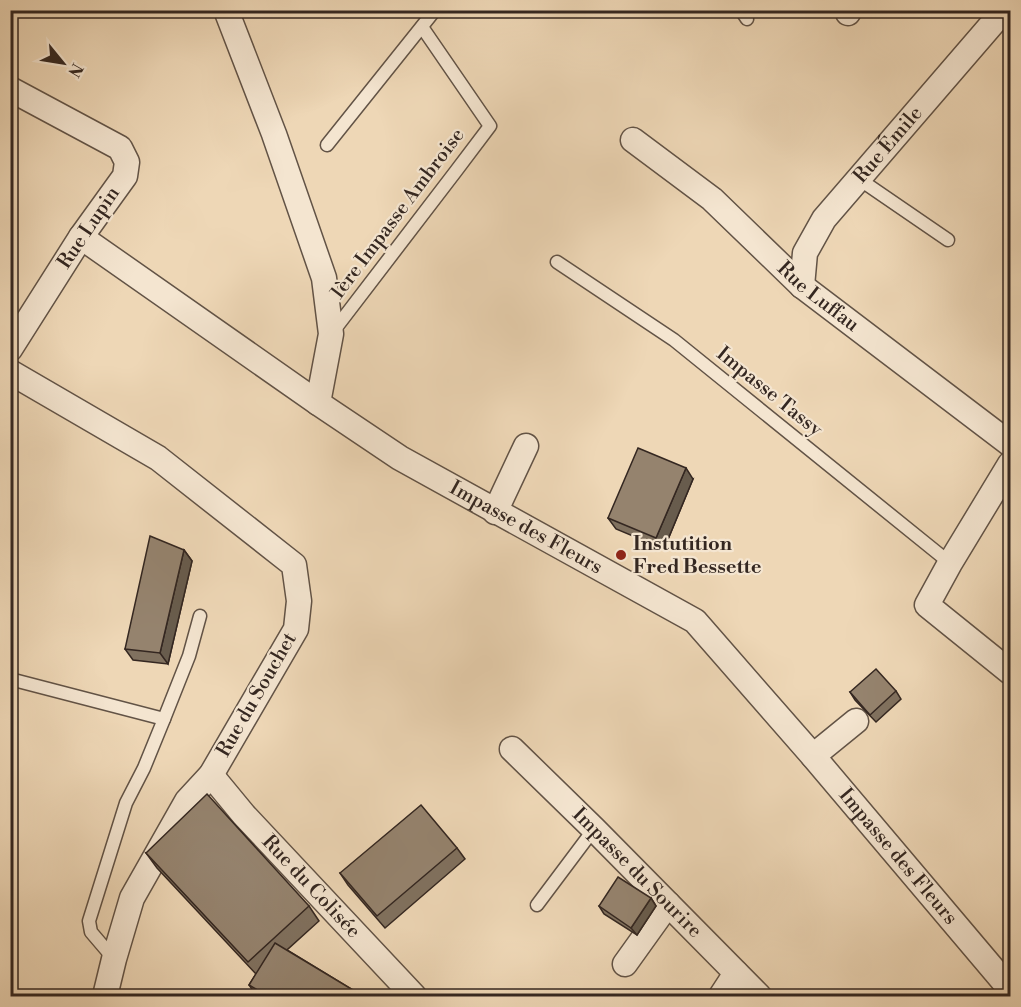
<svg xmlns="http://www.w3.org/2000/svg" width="1021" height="1007" font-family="'Libre Bodoni',serif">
	<rect width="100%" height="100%" fill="#eed7b6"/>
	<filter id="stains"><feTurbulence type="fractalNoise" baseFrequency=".00333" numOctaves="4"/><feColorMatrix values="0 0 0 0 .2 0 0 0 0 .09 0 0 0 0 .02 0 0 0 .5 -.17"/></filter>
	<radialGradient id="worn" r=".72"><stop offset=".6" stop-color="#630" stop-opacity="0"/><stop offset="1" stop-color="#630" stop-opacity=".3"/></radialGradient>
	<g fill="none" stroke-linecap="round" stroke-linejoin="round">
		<defs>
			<g id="service">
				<polyline points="741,10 747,19"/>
				<polyline points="327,145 435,10"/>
				<polyline points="859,179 948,240"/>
				<polyline points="557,262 674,340 950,563"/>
				<polyline points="332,333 456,171 490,126 422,27"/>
				<polyline points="10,679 164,719"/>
				<polyline points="537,905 594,829"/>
				<polyline points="114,959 91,932 89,921 126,803 144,768 164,719 189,656 200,616"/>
			</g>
			<g id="minor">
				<polyline points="226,10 274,134 324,278 331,334 318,403"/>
				<polyline points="847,10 848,13"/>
				<polyline points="10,89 120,148 127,162 125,176 81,237 10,349"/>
				<path id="s1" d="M 633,140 L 712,199 L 802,286 L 1010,444"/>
				<path id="s2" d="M 81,237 L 318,403 L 400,458 L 695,621 L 813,756 L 1010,989"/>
				<path id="s3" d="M 802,286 L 805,253 L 824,219 L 999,16"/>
				<polyline points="10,372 158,458 294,565 299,601 296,629 211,775 187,801 132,898 114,959 105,996"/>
				<polyline points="1010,464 950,563 927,605 1010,672"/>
				<polyline points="495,512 526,446"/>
				<path id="s4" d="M 512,749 L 594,829 L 759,996"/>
				<polyline points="813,756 856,721"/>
				<path id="s5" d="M 211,775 L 244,815 L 414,996"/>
				<polyline points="625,964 668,904"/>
				<polyline points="721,996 736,973"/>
			</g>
		</defs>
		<!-- service casing -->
		<use href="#service" stroke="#625346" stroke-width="15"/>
		<!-- minor casing -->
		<use href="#minor" stroke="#625346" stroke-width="27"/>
		<!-- service -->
		<use href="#service" stroke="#f4e5d0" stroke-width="12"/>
		<!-- minor -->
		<use href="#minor" stroke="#f4e5d0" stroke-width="24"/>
	</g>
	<!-- wall -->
	<g fill="#80715f" stroke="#342721" stroke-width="1.5">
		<polygon points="693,479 664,549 616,529 608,518"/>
		<polygon points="184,550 192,561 168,664 133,660 125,649"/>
		<polygon points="896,691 901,699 876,722 855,700 850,692"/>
		<polygon points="457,848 465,859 385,928 348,885 340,873"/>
		<polygon points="146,853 309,906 319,921 287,950 353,990 357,996 251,996 254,992 249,985 256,974 157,868"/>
		<polygon points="651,898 656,906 637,935 604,914 599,906"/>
	</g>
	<!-- shaded-wall -->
	<g fill="#685c4d" stroke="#342721" stroke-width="1.5">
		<polygon points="686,468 693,479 664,549 656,538"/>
		<polygon points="184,550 192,561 168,664 160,653"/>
		<polygon points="651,898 656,906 637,935 631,928"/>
		<polygon points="353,990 357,996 349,996"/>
	</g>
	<!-- building -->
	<g fill="#95836e" stroke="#342721" stroke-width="1.5">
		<polygon points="638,448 686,468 656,538 608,518"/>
		<polygon points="150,536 184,550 160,653 125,649"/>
		<polygon points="876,669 896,691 870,715 850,692"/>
		<polygon points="207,794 309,906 248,962 146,853"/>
		<polygon points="421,805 457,848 377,916 340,873"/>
		<polygon points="618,877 651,898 631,928 599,906"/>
		<polygon points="275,943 353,990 349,996 251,996 256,989 249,985"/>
	</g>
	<!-- markers -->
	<circle fill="#8f2418" stroke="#f4e5d0" stroke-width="2" cx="621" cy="555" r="6"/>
	<g text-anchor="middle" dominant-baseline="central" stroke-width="4.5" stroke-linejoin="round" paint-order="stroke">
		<!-- street labels -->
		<g font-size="20" fill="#342721" stroke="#f4e5d0">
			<text stroke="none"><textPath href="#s3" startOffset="170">Rue Émile</textPath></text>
			<text transform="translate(398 214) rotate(-53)">1ère Impasse Ambroise</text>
			<text transform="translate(89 228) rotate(-56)">Rue Lupin</text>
			<text stroke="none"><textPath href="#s1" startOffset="243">Rue Luffau</textPath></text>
			<text transform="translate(769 392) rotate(39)">Impasse Tassy</text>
			<text stroke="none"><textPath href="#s2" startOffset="532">Impasse des Fleurs</textPath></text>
			<text transform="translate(257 695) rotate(-60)">Rue du Souchet</text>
			<text stroke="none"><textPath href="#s2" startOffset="1036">Impasse des Fleurs</textPath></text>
			<text stroke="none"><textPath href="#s4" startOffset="176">Impasse du Sourire</textPath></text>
			<text stroke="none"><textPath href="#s5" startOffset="150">Rue du Colisée</textPath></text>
		</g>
		<!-- poi labels -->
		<g font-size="20" font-weight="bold" fill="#342721" stroke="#f4e5d0" text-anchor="start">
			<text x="633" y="544">Instutition<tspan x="633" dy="23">Fred Bessette</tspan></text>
		</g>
	</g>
	<!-- margin -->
	<rect width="1021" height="1007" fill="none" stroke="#eed7b6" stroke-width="36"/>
	<rect x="12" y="12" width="997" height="983" fill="none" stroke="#342721" stroke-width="3"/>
	<rect x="18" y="18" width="985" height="971" fill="none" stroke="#342721" stroke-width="1.5"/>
	<!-- north arrow -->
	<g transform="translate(63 63) rotate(120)" stroke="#f4e5d0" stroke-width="4.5" paint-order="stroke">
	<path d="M0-4.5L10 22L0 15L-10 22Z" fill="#342721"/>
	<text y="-9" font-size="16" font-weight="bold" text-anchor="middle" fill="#342721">N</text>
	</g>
	<rect width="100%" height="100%" filter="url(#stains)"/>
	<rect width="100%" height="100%" fill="url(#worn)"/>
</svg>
